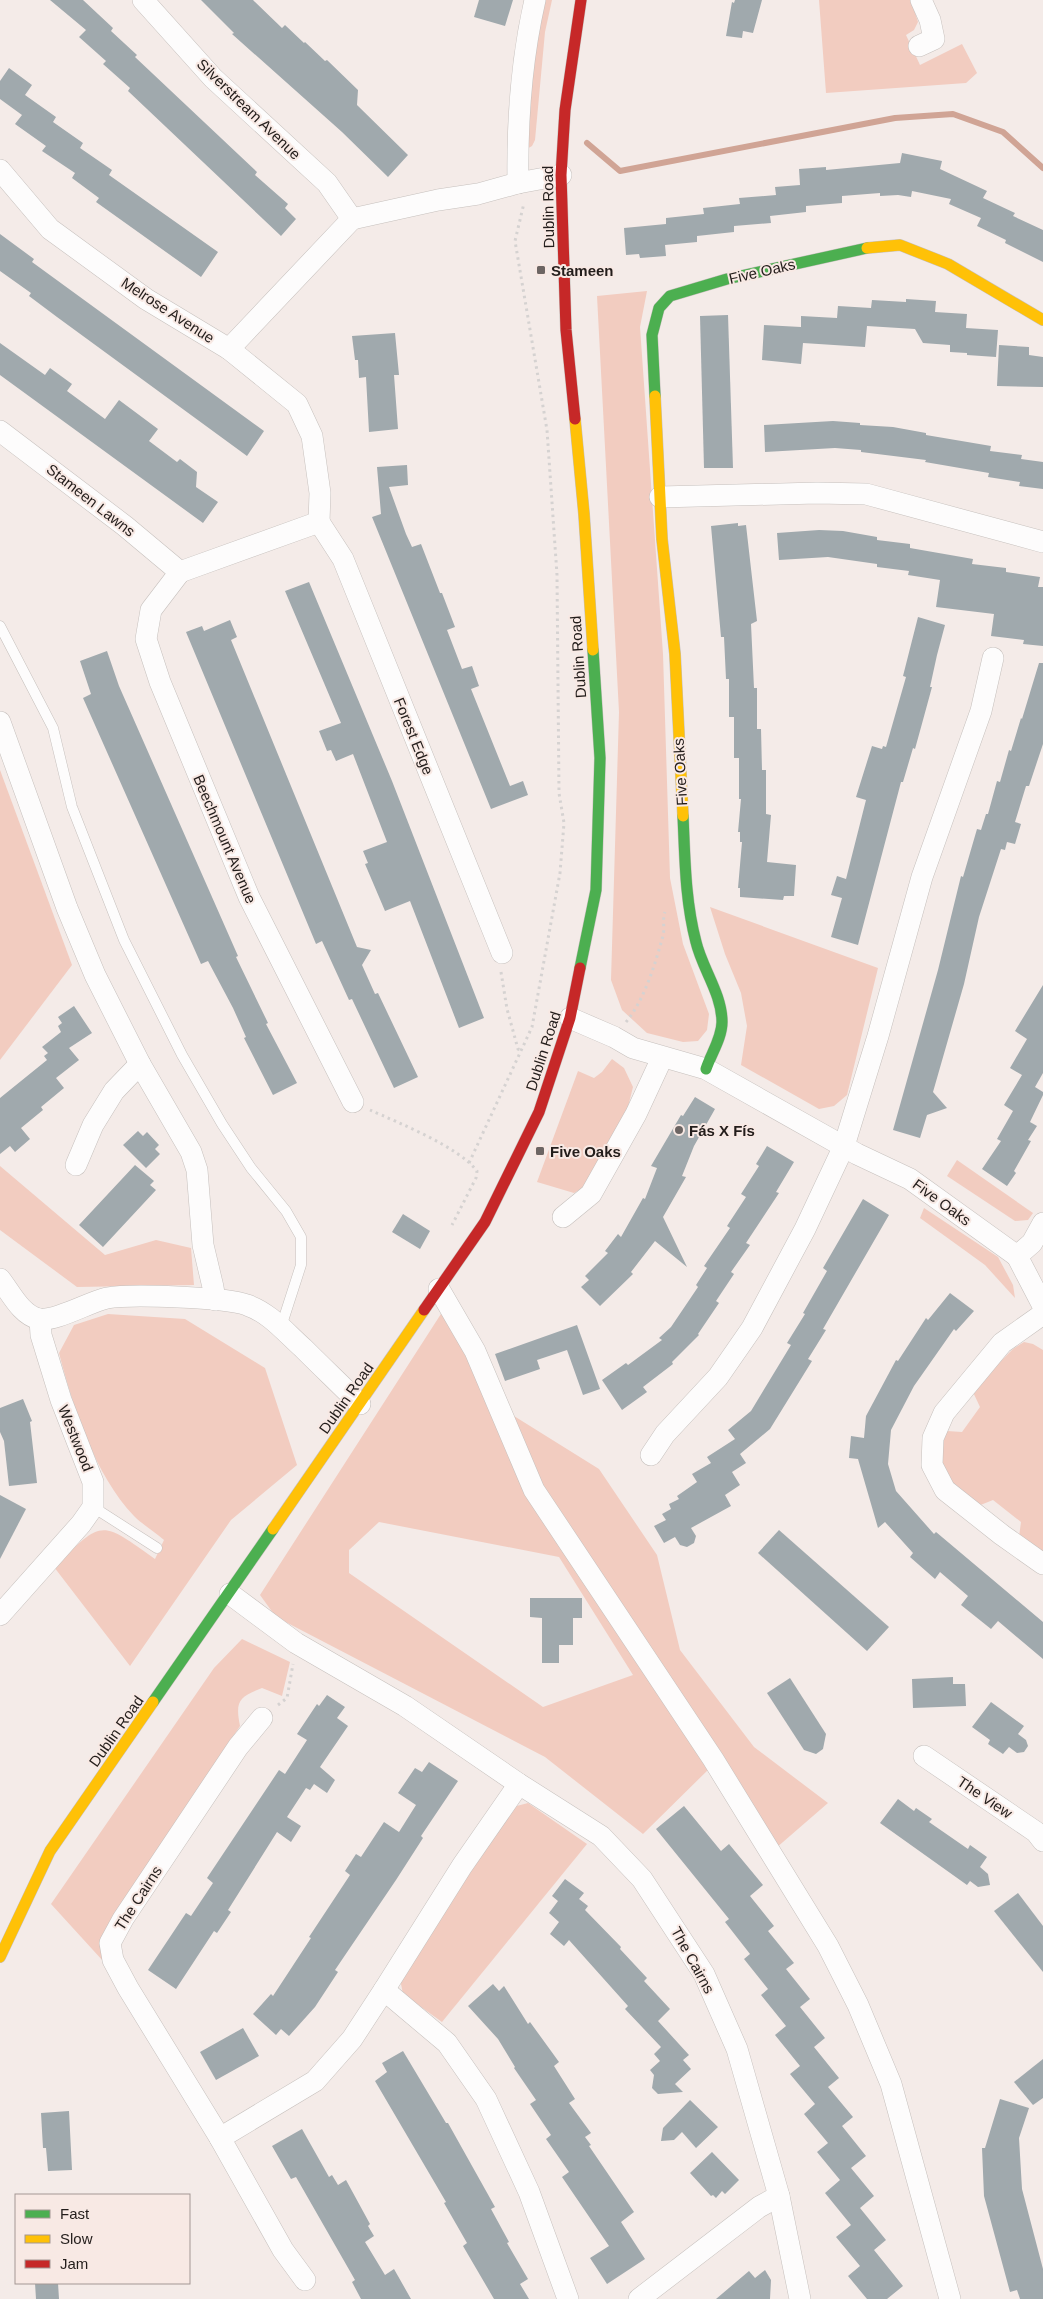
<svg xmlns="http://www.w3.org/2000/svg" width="1043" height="2299" font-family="Helvetica,sans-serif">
	<rect width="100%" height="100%" fill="#f4ebe8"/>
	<!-- green -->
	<g fill="#f2ccc0" fill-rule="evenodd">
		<polygon points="544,0 552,0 545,32 535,140 532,146 525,150 526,106"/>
		<polygon points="819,0 911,0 918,22 914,30 906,35 920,65 962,44 977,73 966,83 826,93"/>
		<polygon points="647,291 640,327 663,654 670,878 683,944 709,1014 707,1030 698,1041 683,1042 647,1033 622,1010 611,980 619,712 597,296"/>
		<polygon points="0,770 72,965 0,1060"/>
		<polygon points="710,907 878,968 847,1095 834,1106 819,1109 741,1065 747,1026 741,993 725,954"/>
		<polygon points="612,1059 624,1068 633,1087 627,1111 586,1186 574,1193 537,1182 578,1071 594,1078 602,1072"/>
		<polygon points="957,1160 1033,1213 1028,1220 1015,1221 947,1176"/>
		<polygon points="0,1166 105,1255 156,1240 191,1248 194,1285 77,1287 0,1230"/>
		<polygon points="924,1208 998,1257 1013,1285 1015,1298 985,1265 920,1218"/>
		<path d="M 448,1303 L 514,1416 L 599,1469 L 657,1555 L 680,1650 L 754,1747 L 828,1803 L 768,1855 L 712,1766 L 643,1834 L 545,1757 L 276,1617 L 260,1595 ZM 379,1522 L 559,1557 L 633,1675 L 543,1707 L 349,1573 L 349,1550 Z"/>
		<path d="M 108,1314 L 185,1319 L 265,1368 L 297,1465 L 231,1520 L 130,1666 L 54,1567 C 103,1520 99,1519 155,1559 L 164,1540 C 155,1532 143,1525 134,1516 C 95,1475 73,1407 59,1353 L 74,1325 Z"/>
		<path d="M 1024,1342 L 1033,1344 L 1043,1350 L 1043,1557 L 1019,1537 L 1021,1522 L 993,1500 L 978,1506 C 950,1483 931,1471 947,1431 L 962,1432 L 980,1407 L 972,1390 L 1013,1349 Z"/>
		<path d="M 242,1639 L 290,1662 L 282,1696 L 262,1688 C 239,1697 235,1701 240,1726 L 110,1926 L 103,1961 L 51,1904 L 214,1668 Z"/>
		<polygon points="528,1803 587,1844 442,2022 403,1994 400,1979 509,1808"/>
	</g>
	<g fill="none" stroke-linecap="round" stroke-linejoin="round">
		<!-- stream -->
		<polyline stroke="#d0a495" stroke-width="6" points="587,143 620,171 895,118 953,114 1003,132 1043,168"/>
	</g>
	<!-- building -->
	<g fill="#a0a9ad">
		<polygon points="50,0 83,0 113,28 111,31 137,55 135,57 257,172 255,175 288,204 285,208 296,219 281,236 128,91 130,88 103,64 106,61 79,37 86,30"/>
		<polygon points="201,0 253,0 282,28 285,25 304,43 305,42 325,61 327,60 358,90 357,105 408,155 388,177 342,132 232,34 234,33"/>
		<polygon points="479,0 513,0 505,26 474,17"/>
		<polygon points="735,0 762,0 753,33 743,31 742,38 726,36 732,2 734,3"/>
		<polygon points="9,68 32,85 25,95 56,117 53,122 83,143 80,148 112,170 109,175 218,252 201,277 96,202 99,198 72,178 75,173 42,151 46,146 15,124 22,115 0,99 0,81"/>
		<polygon points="902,153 942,161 940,169 987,191 983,198 1015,213 1013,216 1043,230 1043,262 1005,243 1006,240 977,226 981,218 949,204 951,199 912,191 911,197 898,195 880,196 880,193 842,196 842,203 806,206 806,212 770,216 771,223 734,226 734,232 697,236 697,242 665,245 666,256 640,258 639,254 626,255 624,228 666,224 666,218 704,214 703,208 740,204 739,198 776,195 775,187 800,185 799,169 826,167 826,170 900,163"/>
		<polygon points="0,234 34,259 32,262 264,431 247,456 57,317 29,296 31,293 0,271"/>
		<polygon points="906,299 936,301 935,312 967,314 966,328 998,330 996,357 967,355 967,353 950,352 950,345 923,343 915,329 867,326 865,347 803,343 801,364 762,360 764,325 801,327 801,316 837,318 838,306 871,308 872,300 906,302"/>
		<polygon points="728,315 733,468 704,468 700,316"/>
		<polygon points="395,333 399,375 394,375 398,429 369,432 366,377 359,378 358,360 355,360 352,336"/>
		<polygon points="0,343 45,375 50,368 72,384 67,391 105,419 119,400 158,429 149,441 177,462 180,459 197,472 196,487 218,502 203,523 0,375"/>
		<polygon points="999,345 1029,347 1029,355 1043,357 1043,387 997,386"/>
		<polygon points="833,421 860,423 860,425 893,427 926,433 926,435 991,446 990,451 1022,455 1021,459 1043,462 1043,489 1019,486 1020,482 988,477 989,473 925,462 926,460 861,452 861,450 835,448 765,452 764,425"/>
		<polygon points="407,465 408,485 389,487 406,534 412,547 421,544 440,593 442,593 455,627 447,630 462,669 472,666 479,686 471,689 510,786 523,781 528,795 491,809 372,517 381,514 377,467"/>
		<polygon points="738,523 738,526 746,525 757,621 751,624 754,688 757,688 757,729 761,729 762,770 766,770 766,814 771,815 767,862 796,865 794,896 784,896 783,900 740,897 740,888 738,888 742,842 740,842 740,832 738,832 741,799 739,799 739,758 734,758 734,717 729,717 729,679 726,679 724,637 721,637 711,526"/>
		<polygon points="819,530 843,531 877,537 877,540 910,544 910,548 973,559 972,564 1006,568 1006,572 1040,577 1038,587 1043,587 1043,646 1023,644 1024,640 991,636 994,614 936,607 940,580 908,575 909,571 877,567 877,564 828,557 779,560 777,533"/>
		<polygon points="309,582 392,781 484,1018 459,1028 410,901 385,911 365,864 368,863 363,851 387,842 353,754 336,761 331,750 327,751 319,731 341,723 285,591"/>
		<polygon points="918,617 945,625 937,655 930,687 932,687 923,720 915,749 913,748 903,782 901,782 858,945 831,937 842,898 831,895 837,876 846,879 866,800 856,797 872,746 882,749 883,746 886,747 906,677 903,676"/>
		<polygon points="230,620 237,637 231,640 357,947 371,950 362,965 375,994 378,993 418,1077 394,1088 352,999 349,1000 322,941 316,944 186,632 202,626 204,631"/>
		<polygon points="107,651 119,686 238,956 236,957 268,1023 266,1024 297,1083 273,1095 244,1038 246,1037 233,1008 208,961 201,964 83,698 91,694 80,661"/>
		<polygon points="1039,663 1043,663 1043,744 1029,786 1026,786 1015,822 1021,824 1015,844 1007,842 1005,850 1001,849 979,917 964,984 933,1092 947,1108 927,1115 920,1138 893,1130 938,970 961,876 963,877 977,829 981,830 986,814 988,814 997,781 1000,782 1009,750 1011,751 1021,718 1022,719"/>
		<polygon points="1043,985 1043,1073 1035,1087 1043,1092 1043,1095 1030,1122 1037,1126 1028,1140 1031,1141 1014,1171 1016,1173 1007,1186 982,1169 1001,1141 997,1139 1013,1111 1004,1105 1022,1075 1010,1068 1027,1039 1015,1031"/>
		<polygon points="74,1006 92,1033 69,1048 79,1060 56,1078 64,1088 41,1107 43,1110 21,1128 30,1139 15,1152 10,1146 0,1154 0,1098 47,1060 44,1056 48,1053 42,1047 61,1032 58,1026 62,1023 58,1017"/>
		<polygon points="695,1097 715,1109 694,1146 682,1176 686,1177 663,1217 687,1267 655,1241 631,1272 633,1274 600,1306 581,1287 589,1280 585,1276 608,1253 605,1251 618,1234 621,1237 643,1198 645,1199 657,1168 651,1166 681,1115 683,1116"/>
		<polygon points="138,1131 143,1136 147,1132 159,1145 155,1149 160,1154 146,1168 123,1145"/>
		<polygon points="767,1146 794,1162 776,1192 779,1193 746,1243 750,1245 731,1272 734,1274 716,1301 719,1303 698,1334 699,1335 672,1362 673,1364 643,1387 647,1392 622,1410 602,1380 626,1363 628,1365 662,1340 659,1338 671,1327 698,1287 696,1285 707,1268 704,1266 730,1228 727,1226 746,1197 741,1194 759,1166 756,1164"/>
		<polygon points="135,1165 154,1181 150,1185 156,1190 103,1247 79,1225"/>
		<polygon points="863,1199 889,1215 823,1329 826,1330 808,1359 812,1361 770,1429 740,1454 746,1463 732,1472 740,1485 725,1495 731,1506 691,1528 696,1536 694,1543 687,1547 680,1545 675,1537 664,1543 654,1526 666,1520 662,1514 671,1509 669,1504 679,1499 677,1496 697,1482 692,1474 711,1463 707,1457 735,1439 728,1430 751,1411 774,1373 791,1345 787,1343 805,1314 803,1313 827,1271 823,1268"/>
		<polygon points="403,1214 430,1231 420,1249 392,1232"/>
		<polygon points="950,1293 974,1311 956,1331 954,1329 914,1386 891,1430 888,1464 896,1491 934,1534 936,1532 1043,1622 1043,1659 998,1621 991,1629 961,1605 968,1596 940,1572 935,1579 910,1557 913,1553 885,1522 878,1528 858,1459 849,1458 851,1436 864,1438 866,1416 896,1360 898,1361 926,1318 928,1320"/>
		<polygon points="577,1325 600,1389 583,1395 567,1350 537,1360 540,1369 505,1381 495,1354"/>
		<polygon points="23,1399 32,1421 30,1422 37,1483 9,1486 4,1441 0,1432 0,1408"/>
		<polygon points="0,1495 26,1509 0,1559"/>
		<polygon points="779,1530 889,1627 867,1651 758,1553"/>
		<polygon points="530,1598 582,1598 582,1618 573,1618 573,1645 559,1645 559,1663 542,1663 542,1618 530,1617"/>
		<polygon points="953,1677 953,1684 965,1684 966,1706 913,1708 912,1679"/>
		<polygon points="790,1678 826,1734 823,1749 816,1754 804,1750 767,1693"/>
		<polygon points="327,1695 345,1707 337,1718 348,1726 320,1767 335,1780 327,1793 314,1784 310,1790 306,1788 287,1817 301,1826 291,1842 277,1832 228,1910 231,1912 217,1933 214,1931 176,1989 148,1970 186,1913 191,1916 213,1883 207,1878 279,1770 285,1774 307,1740 297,1734 317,1704 319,1706"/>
		<polygon points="991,1702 1024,1726 1018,1734 1026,1740 1028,1746 1024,1752 1017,1753 1009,1747 1003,1754 988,1744 990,1740 972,1727"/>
		<polygon points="429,1762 458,1781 421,1836 423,1838 396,1880 335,1970 338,1972 315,2007 289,2036 281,2029 276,2035 253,2014 271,1994 273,1996 311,1938 309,1937 350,1875 345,1871 356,1854 361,1857 384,1822 399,1832 416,1805 398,1793 415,1768 422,1772"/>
		<polygon points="898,1799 914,1811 916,1808 932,1819 929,1822 968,1849 970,1845 987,1857 980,1867 988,1874 990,1885 978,1887 970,1881 967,1885 880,1823"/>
		<polygon points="684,1806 721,1851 729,1844 763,1885 750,1896 774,1926 768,1931 794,1963 786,1969 810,1999 800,2007 825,2038 814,2047 839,2078 828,2087 853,2117 842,2126 866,2156 851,2168 874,2196 860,2208 886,2240 874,2250 903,2286 887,2299 867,2299 848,2276 860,2266 836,2237 851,2225 825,2193 840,2180 817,2152 828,2143 804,2114 815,2104 790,2074 800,2066 775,2035 786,2026 761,1995 768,1989 744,1959 750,1954 725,1922 729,1919 656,1829"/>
		<polygon points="565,1879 584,1893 579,1899 588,1906 585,1910 621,1947 620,1949 647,1978 644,1981 670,2009 658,2021 689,2055 683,2060 691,2069 675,2084 683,2092 658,2094 652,2088 654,2075 650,2070 660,2061 654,2054 661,2047 625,2009 628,2006 569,1940 564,1946 550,1934 559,1922 549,1913 558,1901 552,1896"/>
		<polygon points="1018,1893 1043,1926 1043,1972 994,1911"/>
		<polygon points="493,1984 499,1991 504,1986 528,2024 530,2022 559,2062 554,2066 575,2099 569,2103 591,2133 585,2137 591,2145 589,2146 634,2212 621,2222 645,2259 607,2284 590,2258 609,2246 562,2177 569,2172 546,2139 551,2135 530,2104 536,2100 514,2068 515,2067 498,2039 468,2006"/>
		<polygon points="243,2028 259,2056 216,2080 200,2052"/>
		<polygon points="403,2051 446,2123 448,2123 495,2207 491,2209 509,2242 507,2243 528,2279 520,2284 529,2299 494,2299 463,2246 467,2243 444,2203 446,2202 375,2081 387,2072 382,2063"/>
		<polygon points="1043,2059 1043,2098 1033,2105 1014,2082"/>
		<polygon points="1000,2099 1029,2108 1019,2138 1022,2189 1043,2269 1043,2299 1020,2299 1017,2290 1010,2292 984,2196 982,2148 985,2148"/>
		<polygon points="690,2100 718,2127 696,2148 682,2132 674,2140 661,2141 663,2128"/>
		<polygon points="69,2111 72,2170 48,2171 46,2148 43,2148 41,2113"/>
		<polygon points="302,2129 329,2177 332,2175 338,2185 346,2180 370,2224 368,2226 374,2236 365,2242 385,2275 394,2269 411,2299 361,2299 352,2282 355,2280 296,2177 291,2179 272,2146"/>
		<polygon points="712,2152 739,2180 725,2194 722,2191 716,2198 713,2195 711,2196 690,2173"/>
		<polygon points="765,2270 771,2280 770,2299 716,2299 749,2271 755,2278"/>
		<polygon points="35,2283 58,2283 59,2299 36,2299"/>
	</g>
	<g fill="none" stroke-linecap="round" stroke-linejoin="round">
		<defs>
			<g id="lane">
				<polyline points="0,626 53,728 72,807 124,940 182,1055 222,1124 251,1168 286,1211 301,1237 301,1265 281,1327"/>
				<polyline points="93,1507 157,1548"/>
			</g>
			<g id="street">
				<polyline points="143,0 213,78 327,183 352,219"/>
				<polyline points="919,46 934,39 930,20 921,0"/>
				<polyline points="0,170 50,229 146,299 229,349 352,219"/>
				<path d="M 518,183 C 517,120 521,61 535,0"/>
				<polyline points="352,219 438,200 478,194 518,183 561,175"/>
				<polyline points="229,349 297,404 312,436 320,493 319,522"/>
				<polyline points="0,431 125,526 180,572"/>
				<polyline points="660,497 817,493 866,494 1043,542"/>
				<polyline points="319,522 343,559 502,953"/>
				<polyline points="180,572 151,610 146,639 160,682 249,897 353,1102"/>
				<polyline points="180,572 319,522"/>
				<polyline points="0,722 67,908 95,975 140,1064 191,1152 197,1170 203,1245 213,1287 215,1300"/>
				<polyline points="570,1018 614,1037 633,1048 706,1069 857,1154 910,1179 1017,1256 1032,1243 1043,1223"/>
				<polyline points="76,1165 93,1125 114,1091 140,1064"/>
				<polyline points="563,1217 591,1194 636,1114 662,1058"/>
				<polyline points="1017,1256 1043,1306"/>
				<path d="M 0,1279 C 11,1293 21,1315 39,1319 C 55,1322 89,1302 107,1298 C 130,1294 226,1297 247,1305 C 270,1313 285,1332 303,1348 C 322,1367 341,1385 360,1404"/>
				<polyline points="439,1289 475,1351 534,1490 713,1759 828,1946 858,2005 891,2084 950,2299"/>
				<polyline points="1043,1314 1002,1343 944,1413 933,1438 932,1465 945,1490 1002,1535 1043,1564"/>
				<polyline points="651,1455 665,1434 718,1377 752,1328 805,1229 844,1146 878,1036 922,877 981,711 993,658"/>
				<polyline points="230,1594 296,1643 405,1706 519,1784 601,1836 642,1879 704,1974 737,2049 779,2196 800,2299"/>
				<polyline points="0,1615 81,1524 93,1507 93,1482 61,1400 41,1335 40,1319"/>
				<polyline points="262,1718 238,1747 123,1919 110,1943 113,1960 128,1988 220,2138 283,2250 305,2280"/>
				<polyline points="924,1756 1036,1832 1043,1841"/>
				<polyline points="384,1990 447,2043 486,2099 529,2192 568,2299"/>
				<polyline points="220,2138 315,2081 352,2039 384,1990 462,1866 519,1784"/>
				<polyline points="639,2299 759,2207 779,2196"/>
			</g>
			<g id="fast">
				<polyline points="655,396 652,335 659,308 670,296 727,279 867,248"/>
				<path d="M 683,816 C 685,858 685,900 696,942 C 702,968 722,994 722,1022 C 722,1038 711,1054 706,1069"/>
				<polyline points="580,968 596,890 600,758 593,650"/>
				<polyline points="153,1702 273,1529"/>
			</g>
			<g id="slow">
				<polyline points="867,248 900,245 948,264 1043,320"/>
				<polyline points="655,396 662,539 675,654 683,816"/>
				<polyline points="575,419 584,514 593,650"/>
				<polyline points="273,1529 424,1310"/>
				<polyline points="0,1957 50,1851 153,1702"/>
			</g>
			<g id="jam">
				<polyline points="575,419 566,330 561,175 565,110 581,0"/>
				<polyline points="424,1310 485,1222 539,1112 570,1018 580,968"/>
			</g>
		</defs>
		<!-- lane casing -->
		<use href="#lane" stroke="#c6c0bd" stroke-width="11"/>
		<!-- street casing -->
		<use href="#street" stroke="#c6c0bd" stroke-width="22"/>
		<!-- fast casing -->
		<use href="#fast" stroke="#c6c0bd" stroke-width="12"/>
		<!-- slow casing -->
		<use href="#slow" stroke="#c6c0bd" stroke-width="12"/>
		<!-- jam casing -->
		<use href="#jam" stroke="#c6c0bd" stroke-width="12"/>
		<!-- path -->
		<g stroke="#d5d2d1" stroke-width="3" stroke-dasharray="2.5 4" stroke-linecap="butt">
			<polyline points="501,972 507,1009 518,1049 521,1050"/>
			<path d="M 626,1022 C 645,999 655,964 663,936 C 665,928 662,920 665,912"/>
			<path d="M 370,1110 C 399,1123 459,1147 477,1171 L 476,1178 L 452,1225"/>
			<polyline points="469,1163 532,1027 560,873 564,823 559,793 557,575 547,430 515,241 524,203"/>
			<polyline points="278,1705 287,1698 293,1664"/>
		</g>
		<!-- lane -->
		<use href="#lane" stroke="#fdfcfc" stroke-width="10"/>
		<!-- street -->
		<use href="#street" stroke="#fdfcfc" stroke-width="21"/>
		<!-- fast -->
		<use href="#fast" stroke="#4caf50" stroke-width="11"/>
		<!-- slow -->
		<use href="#slow" stroke="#ffc107" stroke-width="11"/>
		<!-- jam -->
		<use href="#jam" stroke="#c62828" stroke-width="11"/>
	</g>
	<!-- markers -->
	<g fill="#6c6563" stroke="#f8e9e4" stroke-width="2">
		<rect x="536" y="265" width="10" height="10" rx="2.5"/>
		<circle cx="679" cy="1130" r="5"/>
		<rect x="535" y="1146" width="10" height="10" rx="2.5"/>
	</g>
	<g text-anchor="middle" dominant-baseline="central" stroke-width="4" stroke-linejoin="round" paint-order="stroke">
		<!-- street labels -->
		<g font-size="15" fill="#231d1b" stroke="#f8e9e4">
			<text transform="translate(249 109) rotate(44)">Silverstream Avenue</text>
			<text transform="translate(548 207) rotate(-91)">Dublin Road</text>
			<text transform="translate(762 271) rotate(-13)">Five Oaks</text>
			<text transform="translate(168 310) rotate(33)">Melrose Avenue</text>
			<text transform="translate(91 500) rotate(38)">Stameen Lawns</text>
			<text transform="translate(578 657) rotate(-94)">Dublin Road</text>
			<text transform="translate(414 736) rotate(68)">Forest Edge</text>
			<text transform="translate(680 772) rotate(-93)">Five Oaks</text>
			<text transform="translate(225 839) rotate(67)">Beechmount Avenue</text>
			<text transform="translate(543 1051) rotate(-72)">Dublin Road</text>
			<text transform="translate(942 1202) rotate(36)">Five Oaks</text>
			<text transform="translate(346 1398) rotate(-55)">Dublin Road</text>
			<text transform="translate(76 1438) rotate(68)">Westwood</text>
			<text transform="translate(116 1731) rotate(-55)">Dublin Road</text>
			<text transform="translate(985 1797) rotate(34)">The View</text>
			<text transform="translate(138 1898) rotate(-57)">The Cairns</text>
			<text transform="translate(693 1960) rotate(61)">The Cairns</text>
		</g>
		<!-- poi labels -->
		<g font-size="15" font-weight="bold" fill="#231d1b" stroke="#f8e9e4" text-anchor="start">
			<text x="551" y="270">Stameen</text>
			<text x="689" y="1130">Fás X Fís</text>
			<text x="550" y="1151">Five Oaks</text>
		</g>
	</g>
	<!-- legend -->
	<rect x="15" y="2194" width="175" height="90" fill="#f8e9e4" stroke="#a39794"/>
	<rect x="25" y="2210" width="25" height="8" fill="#4caf50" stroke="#a39794"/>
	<text x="60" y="2219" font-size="15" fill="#231d1b">Fast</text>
	<rect x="25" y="2235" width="25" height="8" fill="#ffc107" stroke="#a39794"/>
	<text x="60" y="2244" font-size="15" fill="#231d1b">Slow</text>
	<rect x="25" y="2260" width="25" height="8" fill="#c62828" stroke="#a39794"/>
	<text x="60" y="2269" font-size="15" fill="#231d1b">Jam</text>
</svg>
